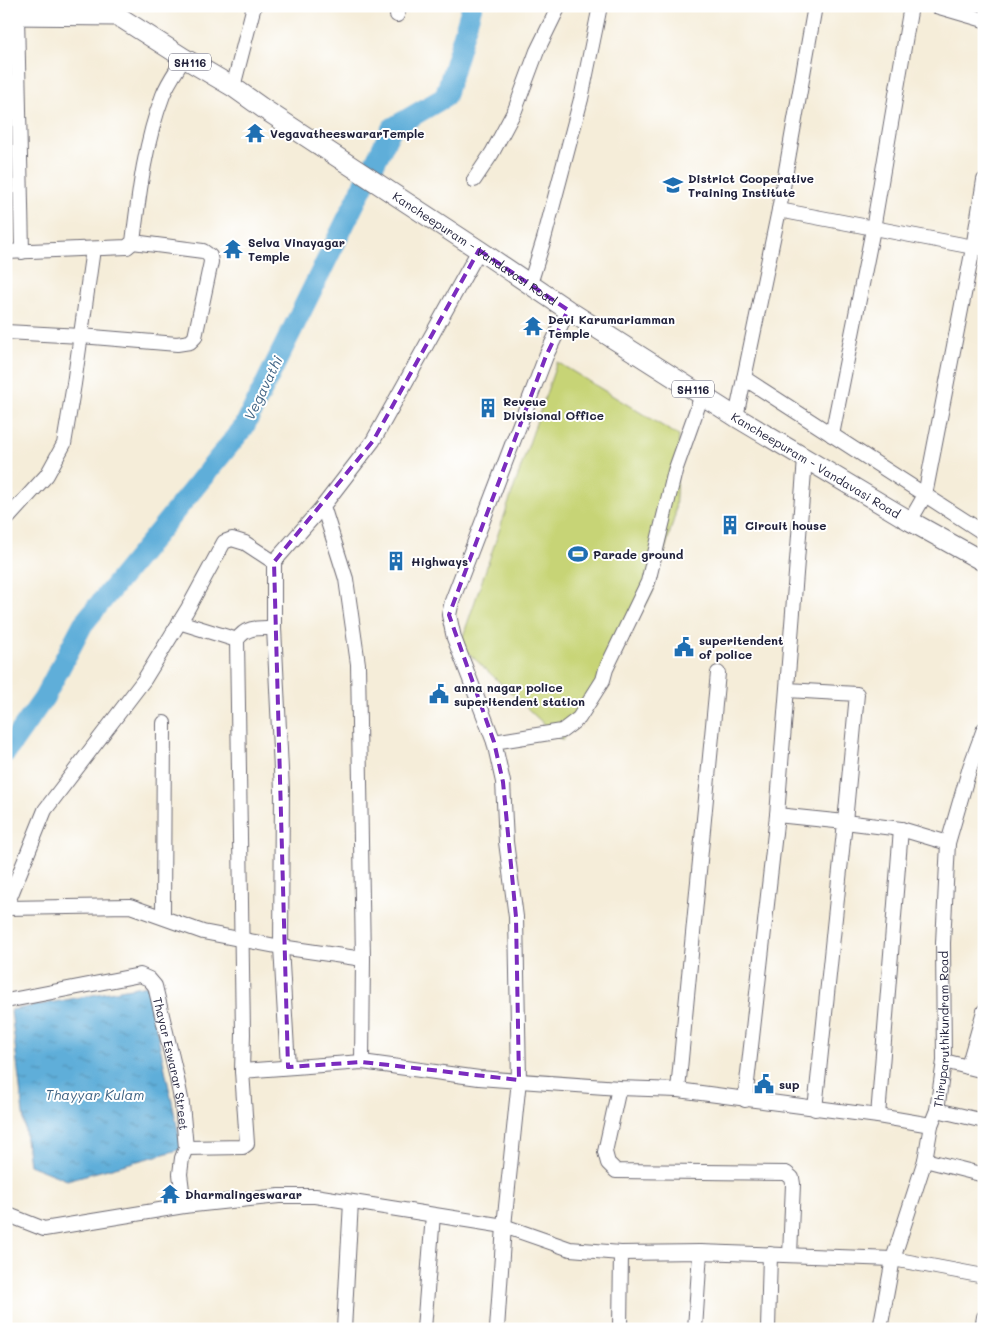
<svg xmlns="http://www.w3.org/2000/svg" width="990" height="1335" font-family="Mali,sans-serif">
	<defs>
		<pattern id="water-ripples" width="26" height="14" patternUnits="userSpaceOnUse" patternTransform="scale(1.25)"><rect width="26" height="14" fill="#5faed9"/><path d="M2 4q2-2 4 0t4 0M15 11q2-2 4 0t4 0" fill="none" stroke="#4e8db1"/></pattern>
	</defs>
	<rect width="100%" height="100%" fill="#fff"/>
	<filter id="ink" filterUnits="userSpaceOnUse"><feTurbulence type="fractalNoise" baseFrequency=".02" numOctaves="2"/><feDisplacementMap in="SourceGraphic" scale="10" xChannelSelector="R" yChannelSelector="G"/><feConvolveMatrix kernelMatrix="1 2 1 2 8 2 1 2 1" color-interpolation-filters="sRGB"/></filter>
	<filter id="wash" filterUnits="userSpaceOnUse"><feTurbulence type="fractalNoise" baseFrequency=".0096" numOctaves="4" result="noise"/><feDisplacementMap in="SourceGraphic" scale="20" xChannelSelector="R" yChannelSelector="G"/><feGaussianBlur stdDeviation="1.12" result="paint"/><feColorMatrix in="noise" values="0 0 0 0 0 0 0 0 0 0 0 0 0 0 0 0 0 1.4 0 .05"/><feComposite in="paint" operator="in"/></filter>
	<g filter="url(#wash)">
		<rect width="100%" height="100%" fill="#f5edd9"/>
		<!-- green -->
		<polygon fill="#c7d476" stroke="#747b58" points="557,362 679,436 675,515 652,594 562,741 460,645"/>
		<!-- water -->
		<polygon fill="url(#water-ripples)" stroke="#40688a" points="147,985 182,1149 67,1180 29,1165 11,1010"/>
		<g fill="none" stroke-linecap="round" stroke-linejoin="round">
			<!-- river -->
			<polyline stroke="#5faed9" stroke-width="21" points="6,752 44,698 83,624 244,427 392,128 445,97 472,6"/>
		</g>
	</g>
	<g filter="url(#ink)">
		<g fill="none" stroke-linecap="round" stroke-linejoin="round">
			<defs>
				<g id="minor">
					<polyline points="936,6 984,20"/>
					<polyline points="17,15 22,252"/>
					<polyline points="397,15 400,6"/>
					<polyline points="233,87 254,6"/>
					<polyline points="474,180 492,153 515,110 537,51 559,6"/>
					<polyline points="779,210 984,249"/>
					<path d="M 6,252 L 127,247 L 133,242 C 139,193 145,142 163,95 C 168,82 177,70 184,58"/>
					<polyline points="530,284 544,239 581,99 600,6"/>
					<polyline points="6,332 81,336 177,344 190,342 195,337 211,262 210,256 203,251 133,242"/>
					<polyline points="744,378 984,533"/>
					<polyline points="736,417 779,210 815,6"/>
					<polyline points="832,435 873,229 911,6"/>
					<polyline points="6,520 47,475 64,444 74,384 93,249"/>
					<polyline points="910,521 925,495 973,248 984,180"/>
					<polyline points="179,622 237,640"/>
					<polyline points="787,690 857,694 845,822 901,829 948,843"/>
					<polyline points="494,742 562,731 579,718 603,680 606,669 648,582 675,471 702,395"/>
					<polyline points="777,815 845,822 815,1109"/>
					<polyline points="6,907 45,810 144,680 187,610 224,542 232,539 245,543 274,562"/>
					<polyline points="6,908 130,906 203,932 281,947 363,959"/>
					<polyline points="163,917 164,723"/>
					<path id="s1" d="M 6,1001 L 140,975 L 149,979 L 155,986 L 176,1074 L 182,1104 L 186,1148 L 182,1158 L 180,1174 L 184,1206"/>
					<polyline points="944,1061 984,1071"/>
					<polyline points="362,1062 363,959 358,664 346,579 323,506 373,441 479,250"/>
					<polyline points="288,1067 281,947 282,790 274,628 274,562 323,506"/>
					<polyline points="968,1067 984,1011"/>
					<path d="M 242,1071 L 243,1034 L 237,640 C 246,626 259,628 274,628"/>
					<polyline points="619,1088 605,1152 608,1163 616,1171 786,1173 792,1178 793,1184 790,1255"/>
					<polyline points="678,1090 718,673"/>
					<polyline points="745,1100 777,815 805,459"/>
					<polyline points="937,1110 984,1121"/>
					<polyline points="878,1116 901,829"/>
					<polyline points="186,1148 243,1147 247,1144 242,1071 362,1062 479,1078 619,1088 678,1090 878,1116 931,1125"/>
					<polyline points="925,1160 984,1175"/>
					<polyline points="6,1214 44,1229 184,1206 279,1196 315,1196 504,1226 570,1249 621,1253 700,1252 893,1259 984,1276"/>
					<polyline points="344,1329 351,1202"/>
					<polyline points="424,1329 433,1215"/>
					<polyline points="497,1329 504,1226 519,1080 516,917 506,842 503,782 494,742 454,638 449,615 452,601 546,356 568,310"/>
					<polyline points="620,1329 621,1253"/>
					<polyline points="695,1329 700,1252"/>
					<polyline points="768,1329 770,1254"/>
					<path id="s2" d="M 880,1329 L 893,1259 L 925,1160 L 931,1125 L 937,1110 L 944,1061 L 943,943 L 948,843 L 970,767 L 984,729"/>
					<polyline points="982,1329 984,1317"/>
				</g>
				<g id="major">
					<path id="s3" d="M 6,15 L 118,16 L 184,58 L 233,87 L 264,109 L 479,250 L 568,310 L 736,417 L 910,521 L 984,562"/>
				</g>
			</defs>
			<!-- minor casing -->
			<use href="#minor" stroke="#6c6972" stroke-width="16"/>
			<!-- major casing -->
			<use href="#major" stroke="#6c6972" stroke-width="21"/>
			<!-- minor -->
			<use href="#minor" stroke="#fff" stroke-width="14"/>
			<!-- major -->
			<use href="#major" stroke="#fff" stroke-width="19"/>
		</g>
	</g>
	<!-- marked area -->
	<path fill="none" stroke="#7b2cbf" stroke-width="4" stroke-dasharray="10 6" stroke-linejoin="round" d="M 479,250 L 568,310 L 546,356 L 449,615 L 494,742 L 503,782 L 516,917 L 519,1080 L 362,1062 L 288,1067 L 274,562 L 373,441 Z"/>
	<!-- icons -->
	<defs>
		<symbol id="temple-bare" viewBox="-9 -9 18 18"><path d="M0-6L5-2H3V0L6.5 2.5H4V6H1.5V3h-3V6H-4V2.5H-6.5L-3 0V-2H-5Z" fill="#1f6fb2" stroke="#fff" stroke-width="2.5" paint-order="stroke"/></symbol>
		<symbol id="school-bare" viewBox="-9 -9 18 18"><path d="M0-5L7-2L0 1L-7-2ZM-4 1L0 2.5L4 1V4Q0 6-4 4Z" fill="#1f6fb2" stroke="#fff" stroke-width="2.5" paint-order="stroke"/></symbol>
		<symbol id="building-bare" viewBox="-9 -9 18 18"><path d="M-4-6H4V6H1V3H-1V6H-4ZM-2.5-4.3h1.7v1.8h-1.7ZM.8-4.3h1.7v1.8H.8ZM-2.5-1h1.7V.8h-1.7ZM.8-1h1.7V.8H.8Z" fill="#1f6fb2" stroke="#fff" stroke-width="2.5" paint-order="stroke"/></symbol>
		<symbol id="stadium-bare" viewBox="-9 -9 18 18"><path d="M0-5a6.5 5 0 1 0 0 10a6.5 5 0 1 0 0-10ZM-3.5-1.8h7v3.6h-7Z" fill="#1f6fb2" stroke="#fff" stroke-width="2.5" paint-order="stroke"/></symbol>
		<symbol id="civic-bare" viewBox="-9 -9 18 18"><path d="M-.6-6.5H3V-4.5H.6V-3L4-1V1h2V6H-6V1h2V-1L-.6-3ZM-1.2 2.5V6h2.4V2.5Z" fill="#1f6fb2" stroke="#fff" stroke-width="2.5" paint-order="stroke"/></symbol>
	</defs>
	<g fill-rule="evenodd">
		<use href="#temple-bare" x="241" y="119" width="28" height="28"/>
		<use href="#school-bare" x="659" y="171" width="28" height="28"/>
		<use href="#temple-bare" x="219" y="235" width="28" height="28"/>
		<use href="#temple-bare" x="519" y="312" width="28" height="28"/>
		<use href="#building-bare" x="474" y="394" width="28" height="28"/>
		<use href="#building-bare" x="716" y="511" width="28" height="28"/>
		<use href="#stadium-bare" x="564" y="540" width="28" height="28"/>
		<use href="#building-bare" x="382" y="547" width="28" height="28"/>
		<use href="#civic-bare" x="670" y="633" width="28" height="28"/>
		<use href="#civic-bare" x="425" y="680" width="28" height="28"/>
		<use href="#civic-bare" x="750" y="1070" width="28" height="28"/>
		<use href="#temple-bare" x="156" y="1180" width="28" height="28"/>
	</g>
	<g text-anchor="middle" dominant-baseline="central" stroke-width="4" stroke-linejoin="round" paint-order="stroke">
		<!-- shield labels -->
		<g fill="#fff" stroke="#646476" stroke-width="1">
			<rect x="169" y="53.5" width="42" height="17" rx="4"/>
			<rect x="672" y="380.5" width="42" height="17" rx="4"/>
		</g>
		<g font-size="11" font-weight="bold" fill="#22223b">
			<text x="190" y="62">SH116</text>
			<text x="693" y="389">SH116</text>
		</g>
		<!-- poi labels -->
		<g font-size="12" font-weight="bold" fill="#22223b" stroke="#fff" text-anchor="start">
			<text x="270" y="133">VegavatheeswararTemple</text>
			<text x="688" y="178">District Cooperative<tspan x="688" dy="14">Training Institute</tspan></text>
			<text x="248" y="242">Selva Vinayagar<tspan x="248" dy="14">Temple</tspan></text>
			<text x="548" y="319">Devi Karumariamman<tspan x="548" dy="14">Temple</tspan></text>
			<text x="503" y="401">Reveue<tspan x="503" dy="14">Divisional Office</tspan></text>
			<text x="745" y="525">Circuit house</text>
			<text x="593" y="554">Parade ground</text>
			<text x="411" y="561">Highways</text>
			<text x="699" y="640">superitendent<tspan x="699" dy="14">of police</tspan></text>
			<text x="454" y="687">anna nagar police<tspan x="454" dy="14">superitendent station</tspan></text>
			<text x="779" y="1084">sup</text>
			<text x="185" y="1194">Dharmalingeswarar</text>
		</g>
		<!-- street labels -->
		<g font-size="12" fill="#22223b" stroke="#fff">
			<text stroke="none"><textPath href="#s3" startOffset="538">Kancheepuram - Vandavasi Road</textPath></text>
			<text stroke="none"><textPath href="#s3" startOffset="942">Kancheepuram - Vandavasi Road</textPath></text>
			<text stroke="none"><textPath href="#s2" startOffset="308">Thiruparuthikundram Road</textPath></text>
			<text stroke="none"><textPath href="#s1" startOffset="235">Thayar Eswarar Street</textPath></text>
		</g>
		<!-- water labels -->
		<g font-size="14" font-style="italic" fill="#3d6182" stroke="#fff">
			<text transform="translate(263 388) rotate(-64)">Vegavathi</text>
			<text x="95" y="1094">Thayyar Kulam</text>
		</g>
	</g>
	<!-- margin -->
	<rect width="990" height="1335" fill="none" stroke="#fff" stroke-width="25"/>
</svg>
